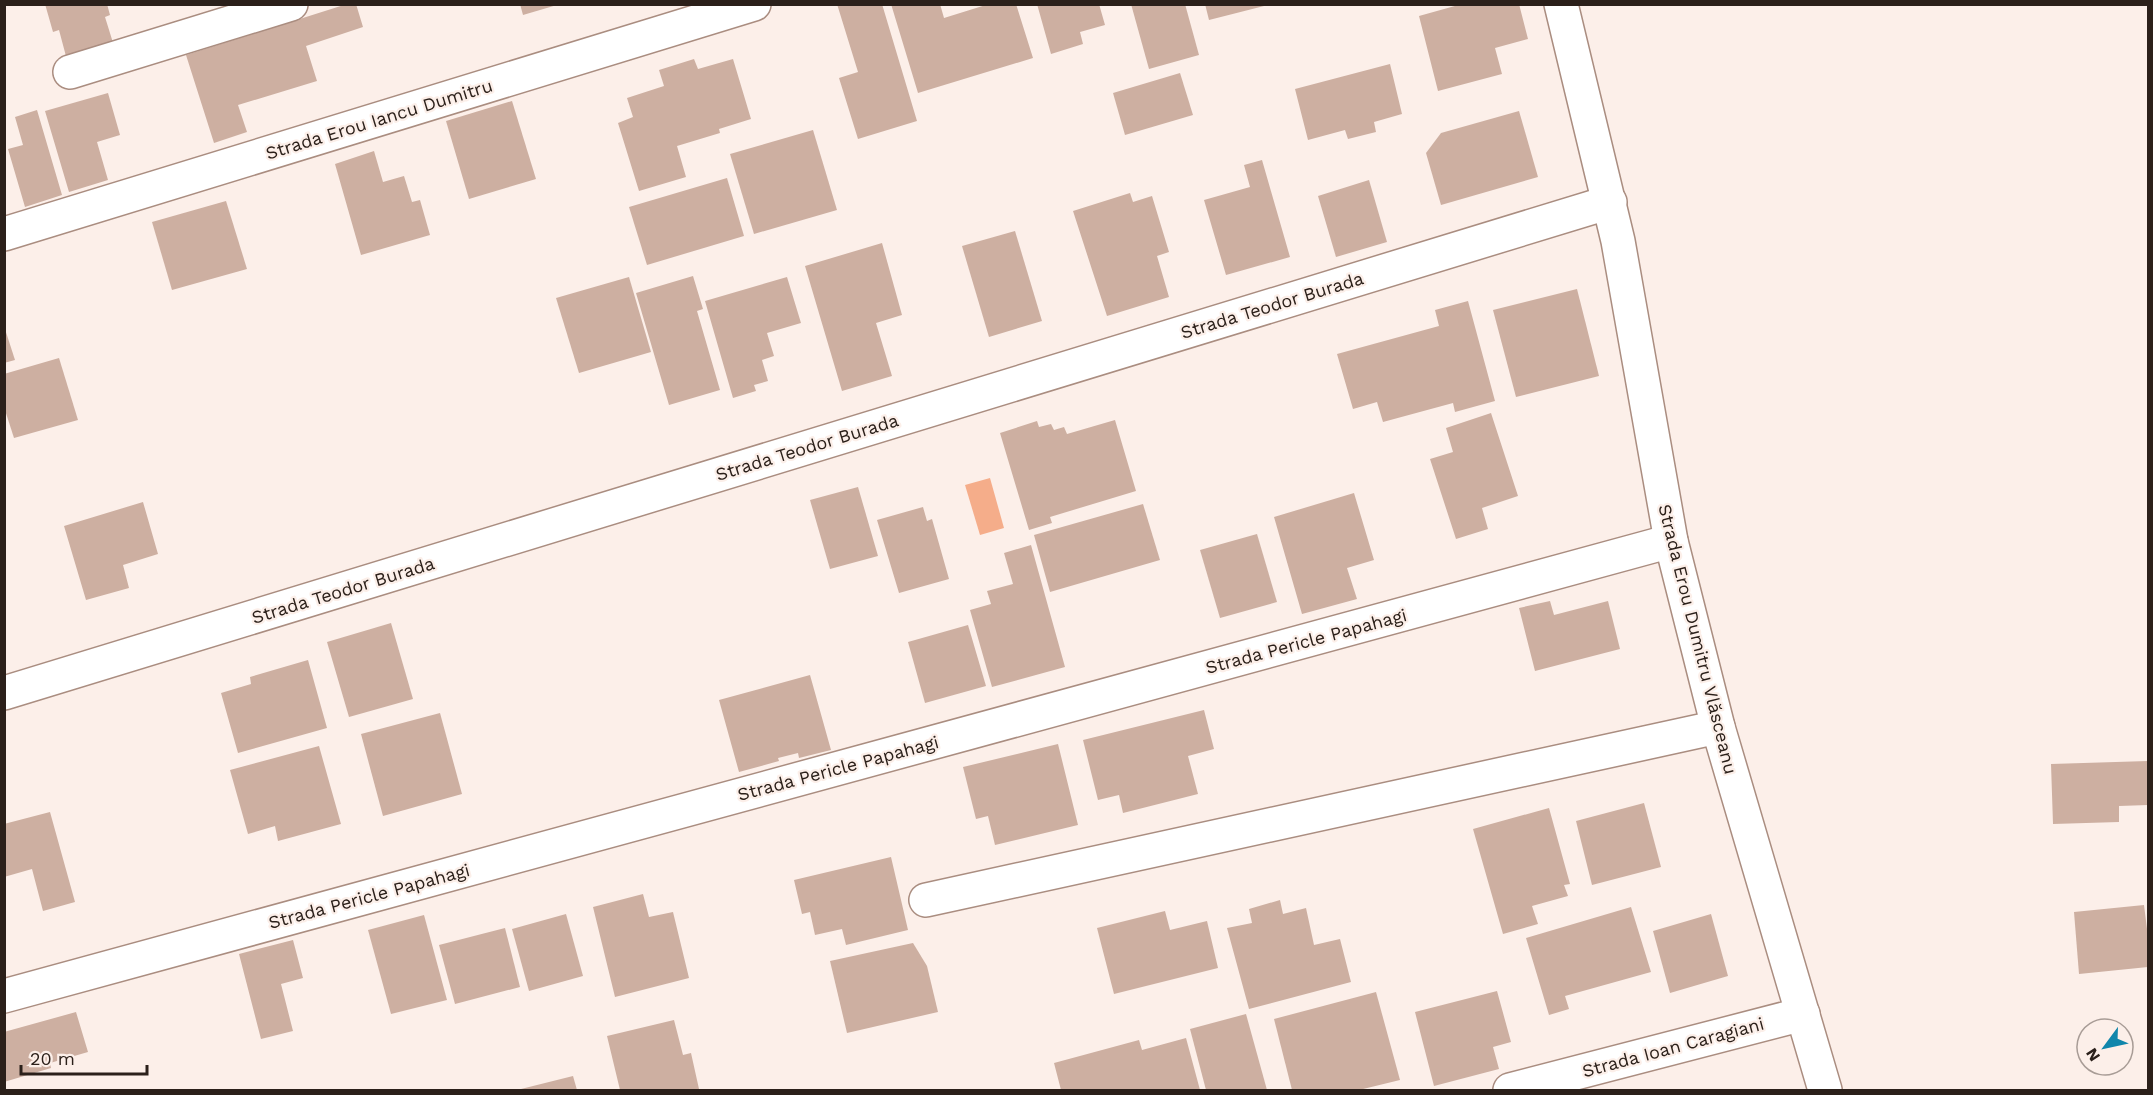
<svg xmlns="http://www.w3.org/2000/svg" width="2153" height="1095" font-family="'Work Sans',sans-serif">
	<rect width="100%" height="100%" fill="#fcefe9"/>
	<!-- water -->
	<polygon fill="#f5ad8a" points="990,478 1004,528 980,535 965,485"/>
	<!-- building -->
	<g fill="#cdafa1">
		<polygon points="45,4 107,4 110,15 105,17 114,46 67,60 59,30 53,32"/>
		<polygon points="347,4 356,4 363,27 306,46 317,81 238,105 247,132 214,143 186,55"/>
		<polygon points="520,4 557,4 557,5 523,15"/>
		<polygon points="837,4 882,4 917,121 858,139 839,78 858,72"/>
		<polygon points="891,4 940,4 944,18 989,4 1016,4 1033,58 918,93"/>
		<polygon points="1037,4 1099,4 1105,25 1080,32 1083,44 1051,54"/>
		<polygon points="1131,4 1185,4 1199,55 1149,69"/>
		<polygon points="1205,4 1268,4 1268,5 1209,20"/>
		<polygon points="1462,4 1519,4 1528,39 1495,48 1502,74 1438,91 1419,16"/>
		<polygon points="694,59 698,69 733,59 751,119 719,129 720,133 677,146 686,177 639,191 618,123 633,117 627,98 664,86 659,70"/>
		<polygon points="1390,64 1402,114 1374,122 1376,132 1348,139 1345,130 1308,140 1295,89"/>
		<polygon points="1180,73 1193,115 1125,135 1113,93"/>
		<polygon points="108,93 120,135 97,142 108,180 69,192 45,111"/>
		<polygon points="512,101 536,179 469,199 446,121"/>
		<polygon points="37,110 62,195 25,207 8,149 23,145 15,117"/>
		<polygon points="1519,111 1538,177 1441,205 1426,153 1441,133"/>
		<polygon points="813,130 837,210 754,234 730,154"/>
		<polygon points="374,151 383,182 404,176 412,202 420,200 430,235 361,255 335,164"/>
		<polygon points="1262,160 1290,257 1226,275 1204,200 1250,187 1244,165"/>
		<polygon points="727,178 744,236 647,265 629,207"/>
		<polygon points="1369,180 1387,242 1336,257 1318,196"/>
		<polygon points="1130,193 1133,202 1152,196 1169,252 1157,256 1169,297 1107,316 1073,211"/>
		<polygon points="226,201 247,269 172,290 152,222"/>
		<polygon points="1015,231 1042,321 989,337 962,246"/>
		<polygon points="882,243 902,315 876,323 892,376 842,391 805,266"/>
		<polygon points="693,276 703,309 697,311 720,390 669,405 636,293"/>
		<polygon points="629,277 651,352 579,373 556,298"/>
		<polygon points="787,277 801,323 767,333 774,356 762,360 768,381 754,385 756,391 733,398 705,301"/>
		<polygon points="1577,289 1599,376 1516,397 1493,310"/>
		<polygon points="1468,301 1495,401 1455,412 1453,403 1383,422 1377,402 1353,409 1337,354 1439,326 1435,310"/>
		<polygon points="4,326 15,360 4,363"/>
		<polygon points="59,358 78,420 14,438 4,407 4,374"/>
		<polygon points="1491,413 1518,496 1482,508 1488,529 1456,539 1430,459 1453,452 1446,428"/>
		<polygon points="1115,420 1136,491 1050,517 1052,523 1029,530 1000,433 1037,421 1039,427 1051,424 1054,430 1064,427 1067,434"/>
		<polygon points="858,487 878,556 830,569 810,500"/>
		<polygon points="1354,493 1374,560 1347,568 1357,599 1302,614 1274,517"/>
		<polygon points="143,502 158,554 123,565 129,588 86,600 64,526"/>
		<polygon points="1143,504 1160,560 1050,592 1034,535"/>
		<polygon points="923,507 927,521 932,519 949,579 899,593 877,520"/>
		<polygon points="1257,534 1277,602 1220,618 1200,550"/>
		<polygon points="1031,545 1065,667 992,687 970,610 991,604 987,591 1013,584 1004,553"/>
		<polygon points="1550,601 1554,615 1608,601 1620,649 1535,671 1519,608"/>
		<polygon points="391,623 413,699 349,717 327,642"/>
		<polygon points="968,625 986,686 925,703 908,642"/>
		<polygon points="308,660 327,728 238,753 221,693 251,684 250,677"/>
		<polygon points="810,675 831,750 799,758 798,753 778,758 779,761 739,772 719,700"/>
		<polygon points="1204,710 1214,749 1188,756 1198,794 1123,813 1119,795 1098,800 1083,740"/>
		<polygon points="440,713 462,794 383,816 361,734"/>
		<polygon points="1058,744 1078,825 995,845 988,816 976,819 963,767"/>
		<polygon points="319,746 341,824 278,841 275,826 248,834 230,770"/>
		<polygon points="2148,761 2148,805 2119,806 2119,822 2053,824 2051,764"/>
		<polygon points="1644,803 1661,867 1592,885 1576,821"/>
		<polygon points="1549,808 1570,884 1564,885 1568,896 1532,906 1538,924 1503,934 1473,829"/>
		<polygon points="50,812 75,902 43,911 32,869 4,877 4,824"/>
		<polygon points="891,857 908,930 846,945 842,929 815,935 810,912 802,914 794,880"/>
		<polygon points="643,894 649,917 673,912 689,978 615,997 593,907"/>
		<polygon points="1280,900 1283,914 1306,908 1314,945 1340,939 1351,982 1249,1009 1227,928 1252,923 1249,909"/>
		<polygon points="2144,905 2148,937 2148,967 2079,974 2074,912"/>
		<polygon points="1631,907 1651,972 1565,996 1569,1009 1549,1015 1526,938"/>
		<polygon points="1165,911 1170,930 1207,921 1218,968 1114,994 1097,928"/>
		<polygon points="566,914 583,976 529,991 512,929"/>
		<polygon points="1711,914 1728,976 1670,993 1653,931"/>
		<polygon points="424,915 447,1000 391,1014 368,930"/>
		<polygon points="505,928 520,987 455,1004 439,945"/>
		<polygon points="293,940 303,978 281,984 293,1031 261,1039 239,954"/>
		<polygon points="913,943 927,966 938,1012 847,1033 830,961"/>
		<polygon points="1497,991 1511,1042 1493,1047 1499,1069 1434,1086 1415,1012"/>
		<polygon points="1376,992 1400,1080 1359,1090 1292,1090 1274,1019"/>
		<polygon points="76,1012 88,1052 50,1063 51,1068 4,1082 4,1032"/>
		<polygon points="1246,1014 1267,1090 1206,1090 1190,1029"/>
		<polygon points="674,1020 683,1055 691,1053 699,1089 691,1090 620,1090 607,1036"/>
		<polygon points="1186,1038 1200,1090 1061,1090 1054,1063 1139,1040 1142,1050"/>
		<polygon points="573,1076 577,1090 517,1090"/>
	</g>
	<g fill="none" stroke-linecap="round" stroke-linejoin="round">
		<defs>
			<g id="minor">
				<polyline points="1561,4 1618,241 1671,541 1718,727 1825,1090"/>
				<polyline points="70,72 291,4"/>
				<polyline points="4,234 754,4"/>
				<polyline points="4,693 1610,202"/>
				<polyline points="926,900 1718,727"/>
				<polyline points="4,996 1671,541"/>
				<polyline points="1510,1090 1803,1014"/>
			</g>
		</defs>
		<!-- minor casing -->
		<use href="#minor" stroke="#aa8d80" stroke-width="36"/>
		<!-- minor -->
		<use href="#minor" stroke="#fff" stroke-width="33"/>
	</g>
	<g text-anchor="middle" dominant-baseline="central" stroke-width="4.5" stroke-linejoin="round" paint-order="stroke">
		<!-- street labels -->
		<g font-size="18" fill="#2b201a" stroke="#fcefe9">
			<text transform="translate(379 119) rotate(-17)">Strada Erou Iancu Dumitru</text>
			<text transform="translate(1272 305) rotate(-17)">Strada Teodor Burada</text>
			<text transform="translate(807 447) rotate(-17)">Strada Teodor Burada</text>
			<text transform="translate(343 590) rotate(-17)">Strada Teodor Burada</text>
			<text transform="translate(1698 639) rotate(76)">Strada Erou Dumitru Vlăsceanu</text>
			<text transform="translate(1306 641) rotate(-15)">Strada Pericle Papahagi</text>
			<text transform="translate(838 768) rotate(-15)">Strada Pericle Papahagi</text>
			<text transform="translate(369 896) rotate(-15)">Strada Pericle Papahagi</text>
			<text transform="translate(1673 1047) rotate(-15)">Strada Ioan Caragiani</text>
		</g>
	</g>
	<!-- border -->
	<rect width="2153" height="1095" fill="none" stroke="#2b201a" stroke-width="12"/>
	<!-- north arrow -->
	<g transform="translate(2105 1047) rotate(237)"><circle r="28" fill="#fcefe9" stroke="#a89c96" stroke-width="1.5"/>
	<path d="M0-4.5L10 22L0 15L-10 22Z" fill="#1086ab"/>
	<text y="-9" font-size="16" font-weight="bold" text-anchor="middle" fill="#2b201a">N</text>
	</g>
	<!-- scale -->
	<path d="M21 1065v9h126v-9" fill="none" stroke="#2b201a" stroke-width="3"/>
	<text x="30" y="1065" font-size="18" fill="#2b201a" stroke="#fcefe9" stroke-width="4.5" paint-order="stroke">20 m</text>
</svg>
